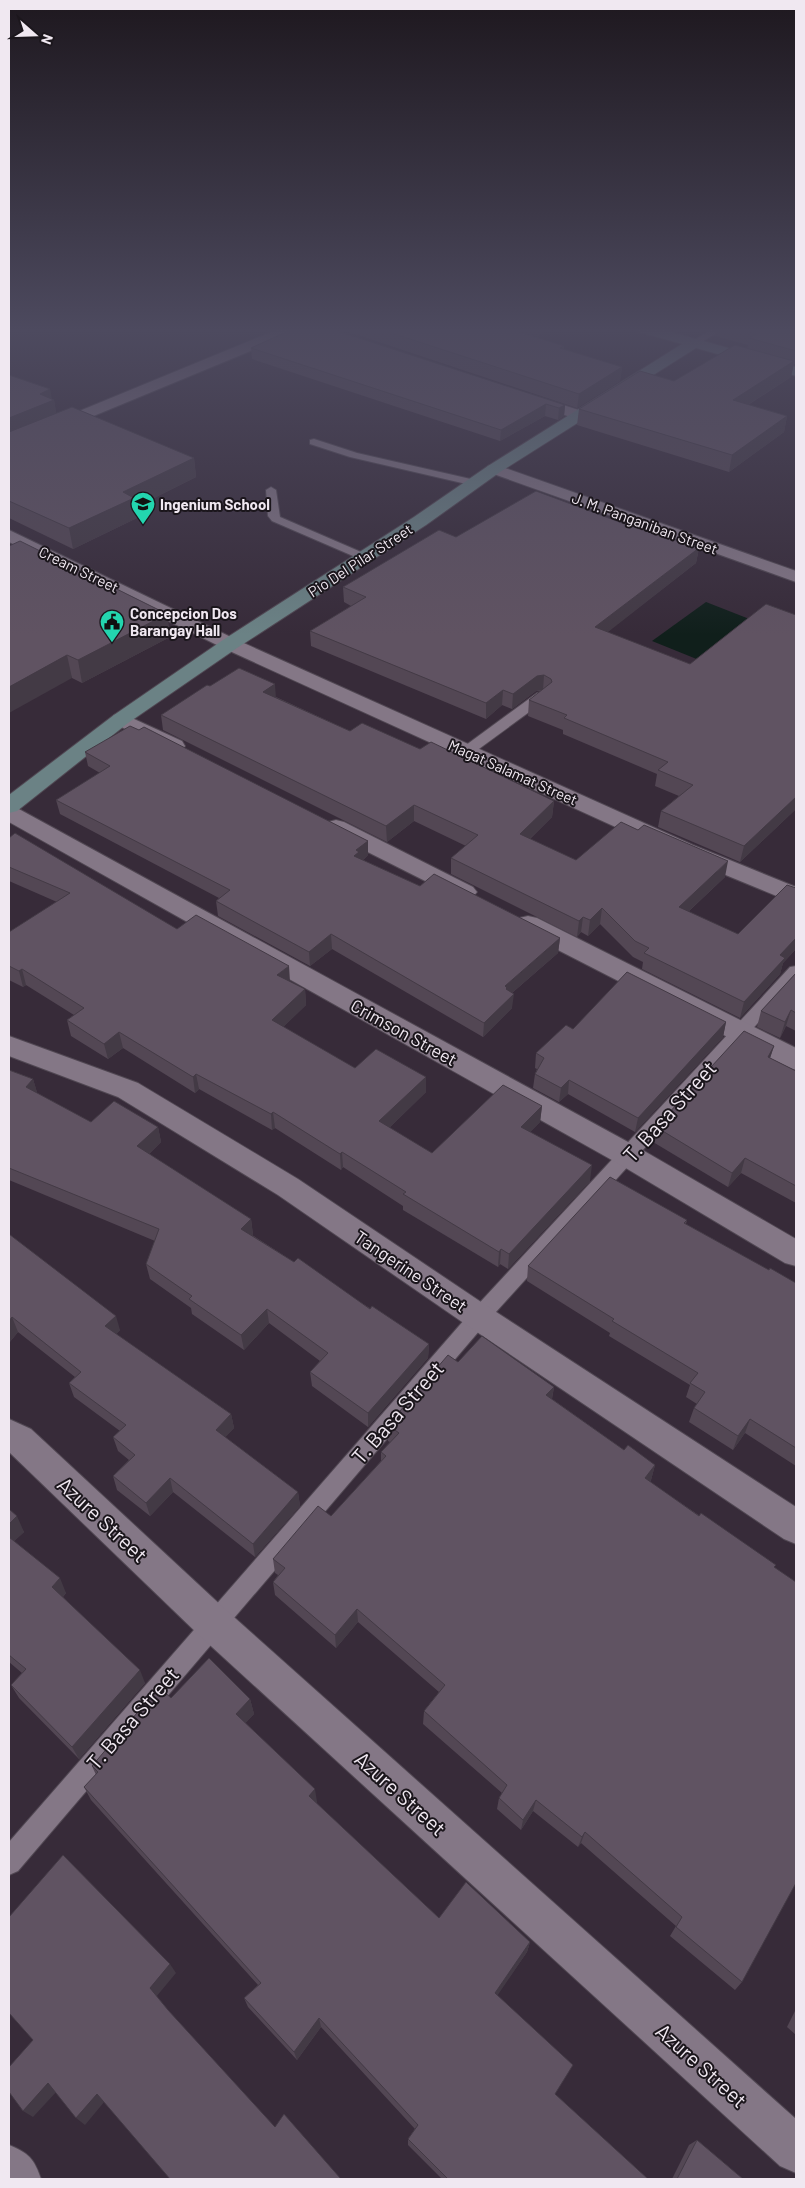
<svg xmlns="http://www.w3.org/2000/svg" width="805" height="2188" font-family="Barlow,sans-serif">
	<rect width="100%" height="100%" fill="#372b39"/>
	<!-- water -->
	<polygon fill="#101f1b" points="706,602 757,622 704,662 652,641"/>
	<g fill="none" stroke-linecap="round" stroke-linejoin="round">
		<defs>
			<g id="lane">
				<polygon points="714,328 725,328 697,345 694,346 689,343"/>
				<polygon points="314,439 357,453 475,480 480,483 475,486 350,457 310,444 310,440"/>
				<polygon points="271,487 276,490 280,517 368,555 370,557 368,559 360,559 272,521 268,516 266,490"/>
				<polygon points="542,692 549,696 547,699 472,754 462,754 460,751 462,748 537,693"/>
				<polygon points="796,966 796,981 486,1323 18,1871 9,1875 9,1842 472,1311 790,967"/>
			</g>
			<g id="street">
				<polygon points="281,328 301,328 299,331 9,451 9,440"/>
				<polygon points="529,394 585,412 588,415 585,418 580,420 524,402 521,399 524,396"/>
				<polygon points="494,464 796,571 796,582 488,472 486,469 488,466"/>
				<polygon points="9,530 237,640 693,845 796,887 796,904 677,855 223,648 9,542"/>
				<polygon points="121,713 182,741 185,746 182,751 174,752 166,751 114,723 111,719 114,715"/>
				<polygon points="9,806 17,808 639,1148 796,1239 796,1266 785,1263 619,1164 9,822"/>
				<polygon points="336,820 344,822 473,887 477,892 473,897 465,900 457,897 328,832 325,827 328,822"/>
				<polygon points="528,916 537,918 796,1048 796,1070 786,1067 519,930 516,924 519,918"/>
				<polygon points="9,1036 138,1083 298,1179 490,1308 796,1507 796,1544 784,1539 468,1326 278,1195 118,1097 9,1056"/>
				<polygon points="9,1419 31,1429 226,1610 796,2119 796,2173 780,2166 200,1636 9,1452"/>
				<path d="M 9,2145 C 29,2153 34,2159 41,2179 L 9,2179 Z"/>
			</g>
			<polygon id="secondary" points="634,328 657,328 796,367 796,376 696,348 500,472 426,525 237,648 128,723 17,811 9,813 9,795 114,715 223,640 414,517 488,466 682,344 636,331"/>
		</defs>
		<!-- lane casing -->
		<use href="#lane" stroke="#504752" stroke-width="2"/>
		<!-- street casing -->
		<use href="#street" stroke="#504752" stroke-width="2"/>
		<!-- secondary casing -->
		<use href="#secondary" stroke="#504752" stroke-width="2"/>
		<!-- lane -->
		<use href="#lane" fill="#847786" fill-rule="evenodd"/>
		<!-- street -->
		<use href="#street" fill="#847786" fill-rule="evenodd"/>
		<!-- secondary -->
		<use href="#secondary" fill="#6b8285" fill-rule="evenodd"/>
	</g>
	<!-- wall -->
	<g fill="#534754">
		<polygon points="337,328 552,328 535,337 564,346 564,349 622,367 620,381 577,408"/>
		<polygon points="686,328 710,328 702,333"/>
		<polygon points="716,328 796,328 796,365 794,364 791,377 748,405 787,416 784,432 729,472 577,425 579,409 674,381 747,348 748,345 715,336"/>
		<polygon points="251,348 565,405 564,416 558,420 545,416 500,441 252,359"/>
		<polygon points="9,375 50,389 51,399 54,400 56,413 194,458 196,477 136,507 137,518 73,549 9,518"/>
		<polygon points="630,526 699,548 696,563 607,632 690,664 796,615 796,809 740,862 658,827 661,811 679,796 655,786 657,774 563,734 563,730 528,716 529,700 541,691 536,691 512,709 502,705 486,719 311,646 310,631 351,606 344,602 343,587 456,537"/>
		<polygon points="9,546 167,614 170,637 82,683 72,678"/>
		<polygon points="210,686 276,697 350,731 420,749 554,801 552,817 530,839 576,860 725,877 688,912 738,934 796,888 796,949 783,963 780,974 740,1018 642,969 643,962 633,957 600,924 588,936 581,932 577,937 451,874 451,858 466,846 414,821 387,842 163,730 161,715"/>
		<polygon points="139,730 368,841 368,855 363,860 420,886 560,938 558,953 512,993 512,1008 483,1037 332,949 310,966 218,916 216,901 219,898 60,814 56,800 100,773 88,766 85,752"/>
		<polygon points="9,838 177,929 305,989 306,1005 283,1027 355,1068 426,1092 389,1128 432,1153 542,1106 540,1122 530,1132 590,1181 508,1269 500,1264 498,1267 403,1210 403,1206 343,1167 341,1170 275,1128 272,1130 199,1089 195,1093 123,1048 108,1059 71,1036 67,1020 74,1015 26,985 23,987 9,980 9,932 57,902 9,881"/>
		<polygon points="796,973 796,1031 786,1026 780,1038 757,1027 761,1011"/>
		<polygon points="726,1022 723,1037 635,1132 568,1094 559,1102 533,1088 535,1074 537,1069 535,1068 536,1053 573,1029"/>
		<polygon points="774,1046 770,1058 796,1071 796,1203 741,1173 728,1187 653,1142 656,1127"/>
		<polygon points="9,1070 33,1079 37,1093 91,1122 158,1127 161,1142 149,1154 251,1219 253,1235 252,1235 294,1262 429,1344 428,1358 368,1427 312,1386 310,1372 320,1361 269,1323 244,1350 192,1314 191,1308 150,1279 146,1264 155,1241 9,1180"/>
		<polygon points="687,1220 686,1224 769,1270 796,1283 796,1466 745,1433 733,1450 689,1422 694,1408 697,1404 686,1397 690,1385 609,1336 610,1333 527,1281 528,1266"/>
		<polygon points="9,1234 120,1330 116,1334 231,1414 234,1428 225,1437 298,1492 300,1506 255,1557 173,1492 150,1516 117,1490 113,1476 129,1460 118,1451 113,1437 120,1431 74,1397 69,1383 75,1377 18,1332 9,1343"/>
		<polygon points="458,1362 554,1387 552,1399 624,1450 655,1465 651,1480 650,1482 775,1567 742,1982 735,1990 670,1936 676,1926 581,1843 578,1847 533,1811 521,1830 497,1809 499,1798 502,1793 423,1724 424,1711 439,1692 358,1622 336,1648 275,1595 273,1582 278,1575 275,1573 273,1559 331,1516 381,1461 381,1452 390,1442 388,1441 388,1425"/>
		<polygon points="9,1509 24,1532 14,1541 66,1593 63,1597 145,1683 79,1759 19,1698 11,1685 22,1673 9,1662"/>
		<polygon points="171,1698 250,1699 254,1714 245,1723 317,1802 316,1803 439,1918 530,1942 527,1952 497,1995 555,2094 648,2179 442,2179 408,2145 408,2139 415,2129 321,2027 297,2060 248,2007 244,1998 258,1985 91,1800 84,1787 96,1775 92,1766"/>
		<polygon points="796,2009 796,2035 787,2027"/>
		<polygon points="697,2140 743,2179 672,2179 689,2145"/>
	</g>
	<!-- shaded-wall -->
	<g fill="#433a45">
		<polygon points="528,328 552,328 519,345 520,332"/>
		<polygon points="703,328 710,328 702,333"/>
		<polygon points="794,361 791,377 730,416 733,400"/>
		<polygon points="622,367 620,381 577,408 579,394"/>
		<polygon points="50,389 52,400 54,400 57,418 9,438 9,418 40,394"/>
		<polygon points="546,404 545,416 500,441 501,430"/>
		<polygon points="565,405 564,416 558,420 559,408"/>
		<polygon points="787,416 784,432 729,472 732,455"/>
		<polygon points="194,458 196,477 136,507 137,518 73,549 69,528 123,492"/>
		<polygon points="699,548 696,563 594,643 595,627"/>
		<polygon points="167,614 170,637 82,683 78,660"/>
		<polygon points="67,655 72,678 9,713 9,687"/>
		<polygon points="544,675 543,690 536,691 512,709 513,694 537,676"/>
		<polygon points="275,684 276,699 263,692"/>
		<polygon points="503,690 502,705 486,719 486,703"/>
		<polygon points="796,797 796,809 740,862 744,846"/>
		<polygon points="554,801 552,817 518,850 520,834"/>
		<polygon points="414,805 414,821 387,842 386,826"/>
		<polygon points="368,841 368,855 360,862 354,856 356,850"/>
		<polygon points="728,861 725,877 676,923 679,907"/>
		<polygon points="602,908 600,924 588,936 590,920"/>
		<polygon points="583,917 581,932 577,937 579,921"/>
		<polygon points="331,934 332,949 310,966 309,952"/>
		<polygon points="560,938 558,953 506,998 514,994 512,1008 483,1037 484,1023 505,986"/>
		<polygon points="796,938 796,949 783,963 780,974 740,1018 744,1002 780,955"/>
		<polygon points="289,966 290,982 277,975"/>
		<polygon points="22,969 26,985 23,987 19,971"/>
		<polygon points="305,989 306,1005 274,1036 272,1020"/>
		<polygon points="791,1010 786,1026 780,1038 785,1022"/>
		<polygon points="726,1022 723,1037 635,1132 638,1118"/>
		<polygon points="119,1032 123,1048 108,1059 104,1044"/>
		<polygon points="774,1046 769,1061 768,1057"/>
		<polygon points="196,1074 199,1089 195,1093 193,1077"/>
		<polygon points="426,1077 426,1092 380,1137 379,1121"/>
		<polygon points="33,1079 38,1095 26,1087"/>
		<polygon points="569,1080 568,1094 559,1102 561,1088"/>
		<polygon points="542,1106 540,1122 520,1143 521,1127"/>
		<polygon points="273,1112 275,1128 272,1130 271,1114"/>
		<polygon points="158,1127 161,1142 140,1162 137,1146"/>
		<polygon points="342,1152 343,1167 341,1170 340,1154"/>
		<polygon points="745,1158 741,1173 728,1187 732,1173"/>
		<polygon points="592,1165 590,1181 508,1269 509,1254"/>
		<polygon points="251,1219 253,1235 243,1244 241,1229"/>
		<polygon points="501,1249 500,1264 498,1267 499,1252"/>
		<polygon points="267,1309 269,1323 244,1350 241,1335"/>
		<polygon points="116,1316 120,1330 109,1341 105,1326"/>
		<polygon points="12,1317 18,1332 9,1343 9,1321"/>
		<polygon points="429,1344 428,1358 368,1427 368,1413"/>
		<polygon points="554,1387 551,1402 546,1395"/>
		<polygon points="231,1414 234,1428 219,1444 216,1430"/>
		<polygon points="750,1419 745,1433 733,1450 738,1436"/>
		<polygon points="655,1465 651,1480 640,1493 645,1478"/>
		<polygon points="170,1478 173,1492 150,1516 146,1503"/>
		<polygon points="298,1492 300,1506 255,1557 253,1544"/>
		<polygon points="17,1516 24,1532 9,1546 9,1524"/>
		<polygon points="60,1578 66,1593 59,1601 52,1587"/>
		<polygon points="357,1609 358,1622 336,1648 335,1635"/>
		<polygon points="140,1670 145,1683 79,1759 72,1747"/>
		<polygon points="250,1699 254,1714 240,1729 236,1714"/>
		<polygon points="315,1789 317,1802 311,1809 309,1796"/>
		<polygon points="536,1800 533,1811 521,1830 523,1820"/>
		<polygon points="585,1832 581,1843 578,1847 582,1837"/>
		<polygon points="530,1942 527,1952 493,2002 495,1993"/>
		<polygon points="170,1964 176,1973 156,1997 150,1988"/>
		<polygon points="319,2018 321,2027 297,2060 294,2052"/>
		<polygon points="48,2083 58,2090 33,2117 23,2111"/>
		<polygon points="97,2094 105,2101 85,2125 76,2118"/>
	</g>
	<!-- building -->
	<g fill="#605362" stroke="#433a45">
		<polygon points="295,328 328,328 565,405 559,408 546,404 501,430 251,348"/>
		<polygon points="376,328 528,328 520,332 564,346 560,348 622,367 579,394"/>
		<polygon points="735,328 796,328 796,351 749,338 756,334"/>
		<polygon points="735,345 794,361 733,400 787,416 732,455 579,409 640,371 674,381"/>
		<polygon points="9,375 50,389 40,394 54,400 9,418"/>
		<polygon points="72,407 194,458 123,492 134,498 69,528 9,501 9,432"/>
		<polygon points="536,491 630,526 632,525 699,548 595,627 690,664 766,604 796,615 796,797 744,846 661,811 693,785 658,770 668,762 564,718 567,715 529,700 552,682 551,679 544,675 537,676 513,694 503,690 486,703 310,631 366,597 343,587 439,530 456,537"/>
		<polygon points="20,541 167,614 78,660 67,655 9,687 9,546"/>
		<polygon points="239,668 275,684 263,692 350,731 362,723 420,749 431,742 554,801 520,834 576,860 621,822 638,830 644,825 728,861 679,907 738,934 787,885 796,888 796,938 780,955 785,958 744,1002 644,953 649,948 635,941 602,908 590,920 583,917 579,921 451,858 478,835 414,805 386,826 161,715 207,685 210,686"/>
		<polygon points="130,726 139,730 144,727 368,841 356,850 359,852 354,856 420,886 434,874 560,938 505,986 507,988 506,989 514,994 484,1023 331,934 309,952 216,901 230,890 56,800 110,766 85,752"/>
		<polygon points="15,833 177,929 196,915 289,966 277,975 305,989 272,1020 355,1068 376,1049 426,1077 379,1121 432,1153 503,1085 542,1106 521,1127 592,1165 509,1254 501,1249 499,1252 403,1194 406,1192 342,1152 340,1154 273,1112 271,1114 196,1074 193,1077 119,1032 104,1044 67,1020 84,1008 22,969 19,971 9,966 9,932 70,893 9,867 9,838"/>
		<polygon points="627,972 726,1022 638,1118 569,1080 561,1088 535,1074 544,1058 536,1053 566,1025 573,1029"/>
		<polygon points="796,973 796,1013 791,1010 785,1022 761,1011"/>
		<polygon points="744,1031 774,1046 768,1057 796,1071 796,1186 745,1158 732,1173 656,1127"/>
		<polygon points="9,1070 33,1079 26,1087 91,1122 114,1101 158,1127 137,1146 251,1219 241,1229 294,1262 298,1258 370,1309 372,1306 429,1344 368,1413 310,1372 328,1353 267,1309 241,1335 189,1299 192,1296 146,1264 159,1229 9,1168"/>
		<polygon points="610,1177 687,1220 684,1223 769,1270 770,1268 796,1283 796,1448 750,1419 738,1436 694,1408 705,1392 690,1383 698,1373 612,1321 614,1319 528,1266"/>
		<polygon points="9,1234 116,1316 105,1326 231,1414 216,1430 298,1492 253,1544 170,1478 146,1503 113,1476 135,1455 113,1437 126,1425 69,1383 81,1372 12,1317 9,1321"/>
		<polygon points="482,1336 554,1387 546,1395 624,1450 628,1445 655,1465 645,1478 699,1516 701,1513 776,1565 774,1567 796,1582 796,1883 742,1982 676,1927 682,1917 585,1832 582,1837 536,1800 523,1820 499,1798 507,1785 424,1711 445,1685 357,1609 335,1635 273,1582 285,1568 273,1559 318,1506 331,1516 386,1456 381,1452 399,1433 388,1425 448,1355 458,1362"/>
		<polygon points="9,1509 17,1516 9,1524"/>
		<polygon points="9,1537 60,1578 52,1587 140,1670 72,1747 11,1685 26,1669 9,1655"/>
		<polygon points="209,1658 250,1699 236,1714 315,1789 309,1796 439,1918 466,1882 530,1942 495,1993 573,2065 555,2094 648,2179 448,2179 408,2139 418,2125 319,2018 294,2052 244,1998 261,1983 84,1787 98,1772 92,1766 159,1687 171,1698"/>
		<polygon points="63,1855 170,1964 150,1988 168,2010 275,2127 284,2114 341,2179 170,2179 97,2094 76,2118 48,2083 23,2111 9,2092 9,2067 33,2040 9,2013 9,1917"/>
		<polygon points="697,2140 743,2179 677,2179"/>
	</g>
	<!-- sky -->
	<linearGradient id="sky" x2="0" y2="1"><stop stop-color="#1e181f"/><stop offset="0.52" stop-color="#4d4a5f"/><stop offset="1" stop-color="#4d4a5f" stop-opacity="0"/></linearGradient>
	<rect width="805" height="635" fill="url(#sky)"/>
	<!-- icons -->
	<defs>
		<symbol id="school-pin" viewBox="-11 -11 22 30"><path d="M0 17L-7.5 6A9.5 9.5 0 1 1 7.5 6Z" fill="#23d5af" stroke="#1b161c"/><path d="M0-5L7-2L0 1L-7-2ZM-4 1L0 2.5L4 1V4Q0 6-4 4Z" fill="#111"/></symbol>
		<symbol id="civic-pin" viewBox="-11 -11 22 30"><path d="M0 17L-7.5 6A9.5 9.5 0 1 1 7.5 6Z" fill="#23d5af" stroke="#1b161c"/><path d="M-.6-6.5H3V-4.5H.6V-3L4-1V1h2V6H-6V1h2V-1L-.6-3ZM-1.2 2.5V6h2.4V2.5Z" fill="#111"/></symbol>
	</defs>
	<g fill-rule="evenodd">
		<use href="#school-pin" x="129" y="490" width="28" height="38"/>
		<use href="#civic-pin" x="98" y="608" width="28" height="38"/>
	</g>
	<g text-anchor="middle" dominant-baseline="central" stroke-width="4" stroke-linejoin="round" paint-order="stroke">
		<!-- far-poi labels -->
		<g font-size="15" font-weight="bold" fill="#f0e8f1" stroke="#1b161c" text-anchor="start">
			<text x="160" y="504">Ingenium School</text>
			<text x="130" y="613">Concepcion Dos<tspan x="130" dy="17">Barangay Hall</tspan></text>
		</g>
		<!-- far-street labels -->
		<g font-size="15" fill="#f0e8f1" stroke="#1b161c">
			<text transform="translate(645 523) rotate(20)">J. M. Panganiban Street</text>
			<text transform="translate(360 560) rotate(-33)">Pio Del Pilar Street</text>
			<text transform="translate(79 569) rotate(26)">Cream Street</text>
			<text transform="translate(513 772) rotate(24)">Magat Salamat Street</text>
		</g>
		<!-- street labels -->
		<g font-size="18" fill="#f0e8f1" stroke="#1b161c">
			<text transform="translate(404 1032) rotate(29)">Crimson Street</text>
			<text transform="translate(411 1271) rotate(34)">Tangerine Street</text>
		</g>
		<!-- near-street labels -->
		<g font-size="21" fill="#f0e8f1" stroke="#1b161c">
			<text transform="translate(669 1111) rotate(-48)">T. Basa Street</text>
			<text transform="translate(397 1412) rotate(-49)">T. Basa Street</text>
			<text transform="translate(103 1519) rotate(43)">Azure Street</text>
			<text transform="translate(132 1718) rotate(-49)">T. Basa Street</text>
			<text transform="translate(401 1793) rotate(42)">Azure Street</text>
			<text transform="translate(702 2065) rotate(42)">Azure Street</text>
		</g>
	</g>
	<!-- border -->
	<rect width="805" height="2188" fill="none" stroke="#f0e8f1" stroke-width="20"/>
	<!-- north arrow -->
	<g transform="translate(35 35) rotate(110)" stroke="#1b161c" stroke-width="4" paint-order="stroke">
	<path d="M0-4L9 19L0 12L-9 19Z" fill="#f0e8f1"/>
	<text y="-8" font-size="14" font-weight="bold" text-anchor="middle" fill="#f0e8f1">N</text>
	</g>
</svg>
